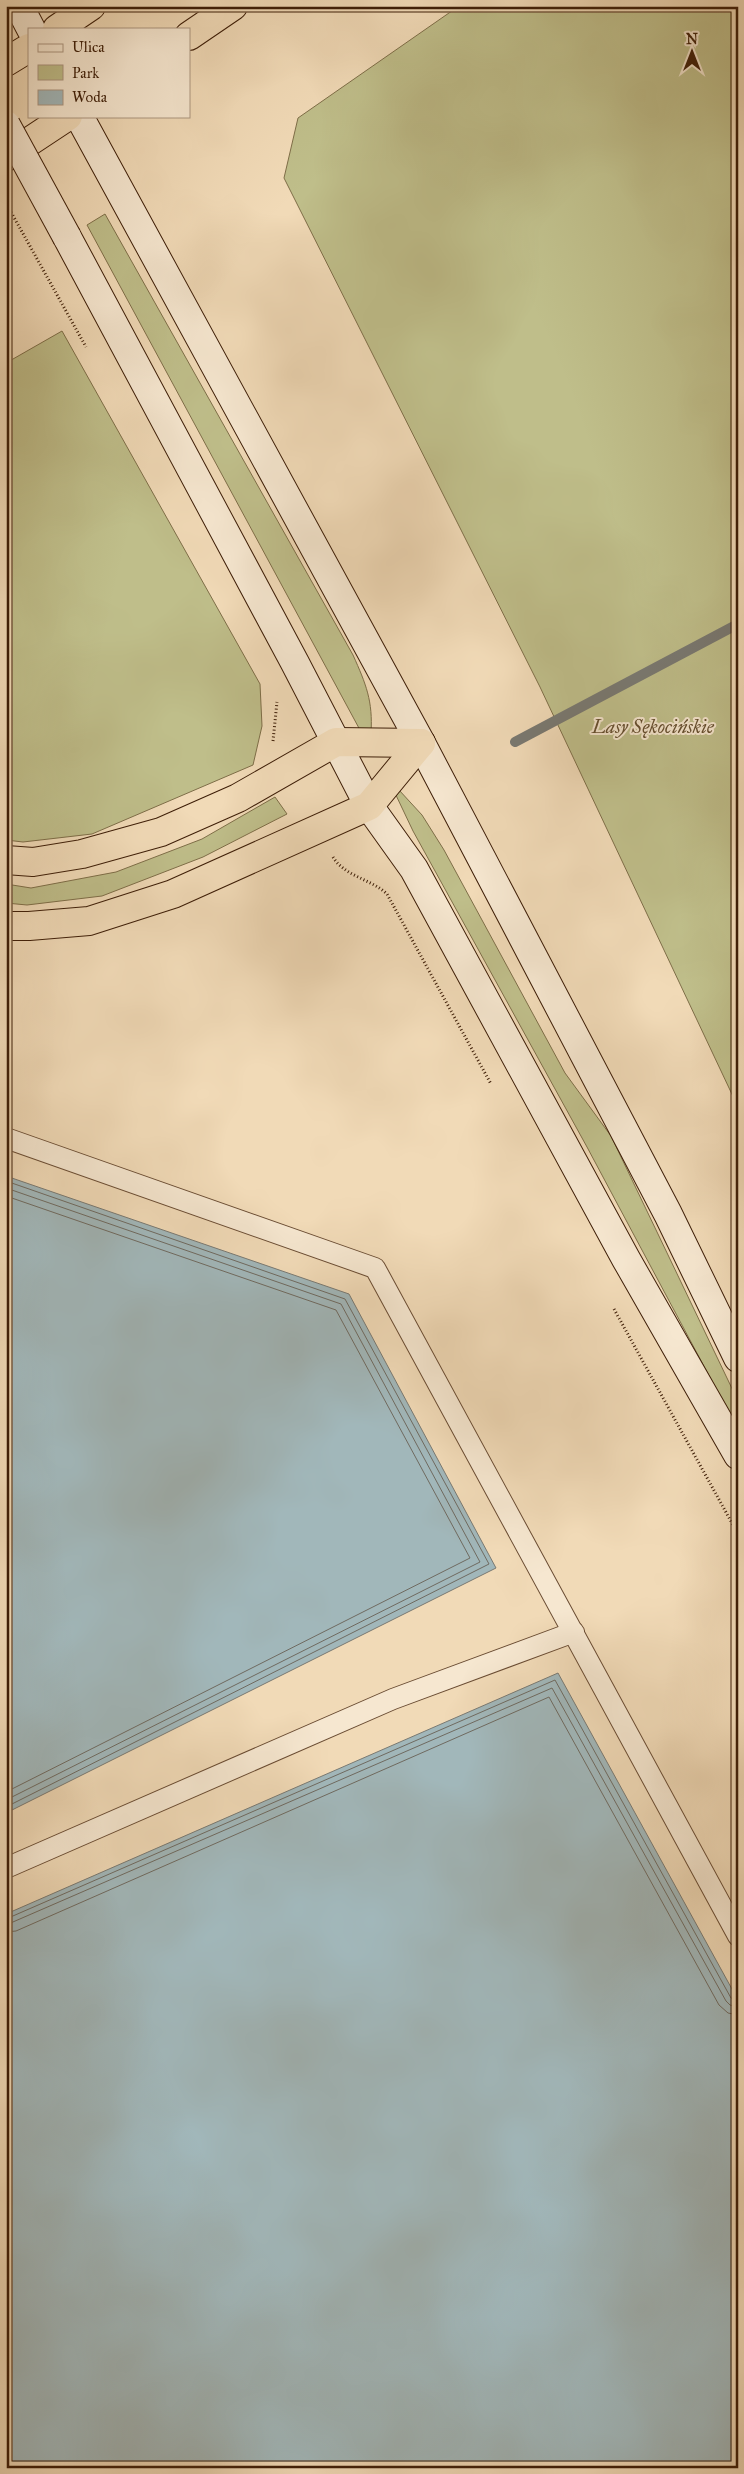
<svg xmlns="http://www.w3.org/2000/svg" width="744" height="2474" font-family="'IM FELL Great Primer',serif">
	<rect width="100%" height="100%" fill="#f1dab7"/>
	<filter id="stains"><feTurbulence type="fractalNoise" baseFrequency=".004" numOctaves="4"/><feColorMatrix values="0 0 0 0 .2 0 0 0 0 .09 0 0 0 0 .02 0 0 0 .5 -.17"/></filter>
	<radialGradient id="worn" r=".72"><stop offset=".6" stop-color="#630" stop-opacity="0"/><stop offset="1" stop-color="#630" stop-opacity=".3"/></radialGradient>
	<!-- green -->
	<g fill="#bfbe8a" stroke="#7e6e48">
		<polygon points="459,6 738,6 738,1107 540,687 284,178 298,118"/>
		<path d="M 105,214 L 353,655 C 366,684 373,701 371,733 L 360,730 L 87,225 Z"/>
		<polygon points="62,331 260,684 262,726 253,765 92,834 23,842 6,840 6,363"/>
		<polygon points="399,790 422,815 444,850 565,1073 611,1136 738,1401 738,1430 587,1147 413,831 394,791"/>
		<polygon points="275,797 287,814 203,857 102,896 27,905 6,903 6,884 31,888 116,872 202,839"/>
	</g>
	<!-- water -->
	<g fill="#a1b7ba" stroke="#797972">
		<polygon points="6,1176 349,1294 496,1568 6,1813"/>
		<polygon points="558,1673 738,2000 738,2468 6,2468 6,1914"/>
	</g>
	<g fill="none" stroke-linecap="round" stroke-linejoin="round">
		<!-- shore -->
		<g stroke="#6f6a60" stroke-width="1">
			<polyline points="6,1181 345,1299 489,1564 6,1807"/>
			<polyline points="6,1188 341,1304 480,1562 6,1800"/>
			<polyline points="6,1196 336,1310 470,1558 6,1792"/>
			<polyline points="6,1919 555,1680 731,1998 738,2001"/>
			<polyline points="6,1925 552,1688 726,2001 730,2005 738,2007"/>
			<polyline points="6,1932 16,1931 549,1697 719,2005 728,2013 738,2015"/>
		</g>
		<!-- stream -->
		<polyline stroke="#797972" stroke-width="10" points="515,742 738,624"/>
		<defs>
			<g id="lane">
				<polyline points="6,1138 375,1268 738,1936"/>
				<polyline points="6,1868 393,1699 574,1632"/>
			</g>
			<g id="secondary">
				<polyline points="19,6 31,29"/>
				<polyline points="79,116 421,743 668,1214 738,1358"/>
				<polyline points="67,237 295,663 369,806 414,869 626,1259 738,1455"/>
			</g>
			<g id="highway">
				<polyline points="57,29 91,6"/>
				<polyline points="189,36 233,6"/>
				<polyline points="6,62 29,48"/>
				<polyline points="6,157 68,116"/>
				<polyline points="6,860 33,862 82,854 161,832 238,798 336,742 421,743"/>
				<polyline points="6,926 29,926 89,921 173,894 369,806 421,743"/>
			</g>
		</defs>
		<!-- lane casing -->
		<use href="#lane" stroke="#6a4c33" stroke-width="22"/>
		<!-- secondary casing -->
		<use href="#secondary" stroke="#3d1d07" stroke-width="30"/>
		<!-- highway casing -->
		<use href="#highway" stroke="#3d1d07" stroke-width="30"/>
		<!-- path -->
		<g stroke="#3d1d07" stroke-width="3" stroke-dasharray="1 2.5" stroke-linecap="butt">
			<polyline points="6,203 86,347"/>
			<polyline points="273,741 277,702"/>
			<path d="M 333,857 C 344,876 371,879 387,894 L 491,1084"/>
			<polyline points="614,1309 738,1534"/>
		</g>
		<!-- lane -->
		<use href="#lane" stroke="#f6e7d0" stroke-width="20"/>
		<!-- secondary -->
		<use href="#secondary" stroke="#f6e7d0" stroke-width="28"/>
		<!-- highway -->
		<use href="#highway" stroke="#f1dab7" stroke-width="28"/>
		<defs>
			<polyline id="secondary-bridge" points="6,125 67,237"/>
		</defs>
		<!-- secondary-bridge casing -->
		<use href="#secondary-bridge" stroke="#3d1d07" stroke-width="30" stroke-linecap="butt"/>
		<!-- secondary-bridge -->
		<use href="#secondary-bridge" stroke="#f6e7d0" stroke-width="28"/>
	</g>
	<g text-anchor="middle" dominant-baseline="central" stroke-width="4" stroke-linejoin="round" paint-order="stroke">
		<!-- park labels -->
		<g font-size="19" font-style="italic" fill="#644d2e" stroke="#f6e7d0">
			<text x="653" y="726">Lasy Sękocińskie</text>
		</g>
	</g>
	<!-- margin -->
	<rect width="744" height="2474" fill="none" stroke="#f1dab7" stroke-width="25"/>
	<rect x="8" y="8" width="729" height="2459" fill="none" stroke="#3d1d07" stroke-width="2.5"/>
	<rect x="12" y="12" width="719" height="2449" fill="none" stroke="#3d1d07"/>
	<!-- legend -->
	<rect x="28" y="28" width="162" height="90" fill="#f6e7d0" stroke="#ac9680"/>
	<rect x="38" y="44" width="25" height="8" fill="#f6e7d0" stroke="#ac9680"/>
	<text x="72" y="52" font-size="15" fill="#3d1d07">Ulica</text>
	<rect x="38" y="65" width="25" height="15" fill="#bfbe8a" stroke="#ac9680"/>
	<text x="72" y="78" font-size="15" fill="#3d1d07">Park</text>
	<rect x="38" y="90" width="25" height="15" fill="#a1b7ba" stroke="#ac9680"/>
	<text x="72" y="102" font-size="15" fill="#3d1d07">Woda</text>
	<!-- north arrow -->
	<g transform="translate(692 52)" stroke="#f6e7d0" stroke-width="4" paint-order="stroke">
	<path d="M0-4L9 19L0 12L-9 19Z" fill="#3d1d07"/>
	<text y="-8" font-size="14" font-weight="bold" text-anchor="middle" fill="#3d1d07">N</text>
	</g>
	<rect width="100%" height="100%" filter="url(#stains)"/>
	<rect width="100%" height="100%" fill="url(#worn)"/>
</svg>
